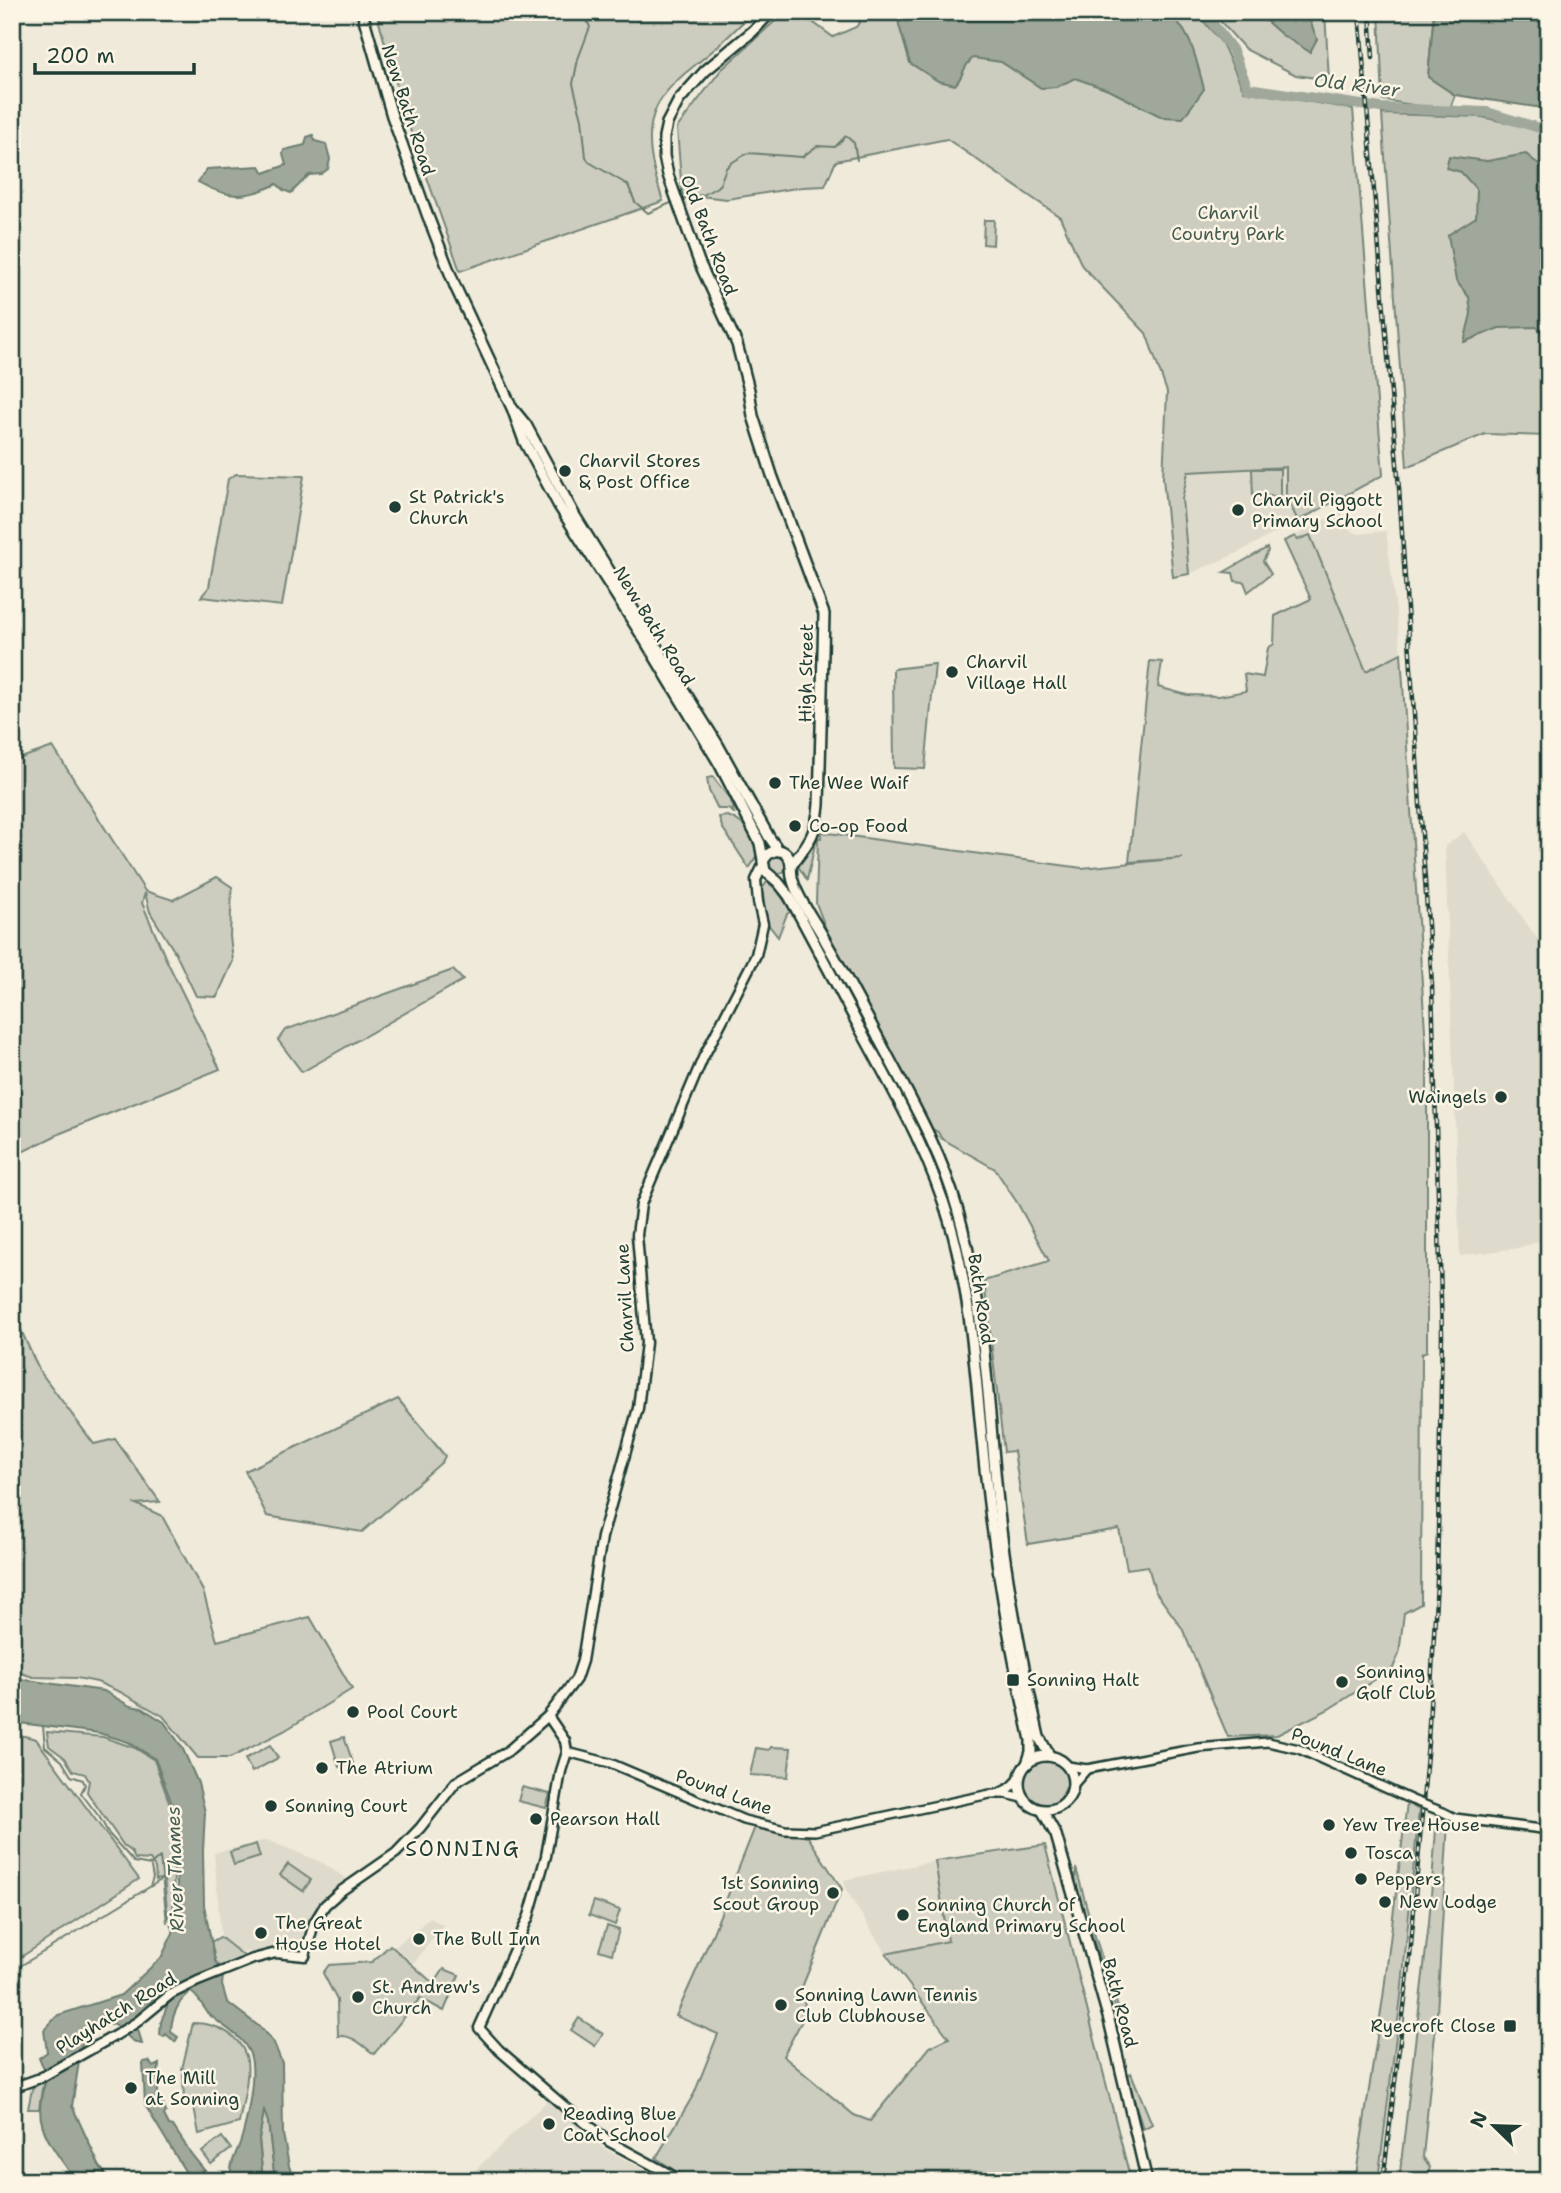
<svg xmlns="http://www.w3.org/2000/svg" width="1561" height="2193" font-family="'Shantell Sans',sans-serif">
	<rect width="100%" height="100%" fill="#efeada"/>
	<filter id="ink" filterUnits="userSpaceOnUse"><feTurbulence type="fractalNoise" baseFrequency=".0143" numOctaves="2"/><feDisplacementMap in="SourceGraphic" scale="14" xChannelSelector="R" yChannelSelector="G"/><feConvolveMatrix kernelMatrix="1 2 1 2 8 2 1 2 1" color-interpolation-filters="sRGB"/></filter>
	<g filter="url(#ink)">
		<!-- built -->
		<g fill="#dedbcc">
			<polygon points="1251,467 1286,467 1286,496 1298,521 1235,554 1189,574 1182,499 1188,472"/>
			<polygon points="1341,511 1351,531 1360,534 1386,531 1401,653 1366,672 1313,541 1297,540 1295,536"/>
			<polygon points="1464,832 1549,956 1549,1238 1518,1248 1460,1256 1445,846"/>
			<polygon points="267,1840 323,1863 348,1880 336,1888 319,1907 302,1953 241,1952 232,1947 221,1936 214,1853"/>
			<polygon points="935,1861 948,1941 886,1954 846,1890 844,1880"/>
			<polygon points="430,1918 443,1925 414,1963 395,1947"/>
			<polygon points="548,2100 603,2148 666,2181 464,2181"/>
		</g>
		<!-- green -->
		<g fill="#cccdbf" stroke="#76857a" stroke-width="2">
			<path d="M 372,12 L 753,12 C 742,23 730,35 718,46 C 697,65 670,81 657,106 C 642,136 654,173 663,201 L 460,271 L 405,115 L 377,15 Z"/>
			<polygon points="785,12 799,12 833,37 856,27 867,12 1196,12 1222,43 1244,91 1353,109 1383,475 1298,521 1286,496 1286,467 1188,472 1182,499 1189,574 1173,577 1163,478 1167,392 1146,333 1082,266 1060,217 947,139 836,161 825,186 803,187 727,199 682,194 677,128 721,70"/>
			<polygon points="1212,12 1325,12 1329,80 1296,75 1245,49"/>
			<polygon points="1379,12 1434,12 1428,77 1455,95 1449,111 1383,100"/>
			<polygon points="1382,114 1482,117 1549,132 1549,436 1485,434 1407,467"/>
			<polygon points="984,220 994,220 993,245 983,244"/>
			<polygon points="1252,469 1280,469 1280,496 1253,496"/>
			<polygon points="236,474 304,476 282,606 201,597 209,587 228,479"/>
			<polygon points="1310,535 1366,671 1401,653 1427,1062 1427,1351 1422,1353 1421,1604 1404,1613 1399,1654 1393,1668 1329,1709 1277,1735 1228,1737 1182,1628 1155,1591 1148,1566 1127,1569 1119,1529 1028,1544 1014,1451 1004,1452 984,1281 1049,1261 1018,1204 995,1169 941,1138 938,1132 932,1129 831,942 816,903 818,838 821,838 821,832 1082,868 1183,858 1129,862 1150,661 1162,662 1158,687 1187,695 1219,696 1246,691 1244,674 1263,677 1268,648 1274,644 1275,616 1311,599 1284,541 1295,536 1297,540"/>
			<polygon points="1267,548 1268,551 1263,561 1271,574 1248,592 1244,582 1235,581 1233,573 1224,572"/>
			<polygon points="935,664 925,769 894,768 893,669"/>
			<polygon points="53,747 145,891 173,900 217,877 232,887 230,936 233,961 217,997 196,996 176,954 150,912 145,893 142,903 165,957 220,1069 61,1133 12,1157 12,761"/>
			<polygon points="713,777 742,815 738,814 730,801 734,813 728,809 718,809 709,791 707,778"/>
			<path d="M 728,816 C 750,825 768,846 749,868 L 722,827 L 719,817 Z"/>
			<polygon points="816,840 807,880 798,866"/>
			<circle cx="777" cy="864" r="10"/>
			<polygon points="788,879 931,1146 956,1213 975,1310 997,1526 1008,1600 993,1507 971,1308 933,1166 784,882"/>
			<polygon points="767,882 777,890 791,911 787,914 778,937 768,924 761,890"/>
			<polygon points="453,970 463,980 302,1072 278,1040 285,1030"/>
			<polygon points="12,1310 39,1370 94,1444 115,1439 160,1502 136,1504 162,1516 203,1591 217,1641 310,1617 352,1689 284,1731 230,1758 198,1758 163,1716 120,1692 97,1682 77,1678 33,1677 12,1670"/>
			<polygon points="398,1399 445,1456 442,1462 362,1532 267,1516 245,1471"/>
			<polygon points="47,1732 103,1737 135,1748 154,1760 172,1810 175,1830 177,1853 174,1865 173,1923 168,1918 164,1878 156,1880 155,1868 150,1860 135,1859 131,1851 124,1846 87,1792 89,1781 85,1774 73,1771 65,1758 49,1746"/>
			<polygon points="12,1733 36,1739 139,1879 12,1963"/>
			<polygon points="344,1737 353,1763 339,1767 331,1741"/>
			<polygon points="270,1745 278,1758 252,1772 245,1759"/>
			<polygon points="771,1747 791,1748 788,1777 750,1775 756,1748 769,1750"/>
			<path d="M 1045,1758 L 1065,1769 L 1070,1780 L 1058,1803 L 1047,1807 L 1026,1796 L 1021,1785 C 1024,1773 1031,1759 1045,1758 Z"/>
			<polygon points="522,1787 550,1794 546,1808 518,1801"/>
			<polygon points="1407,1803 1419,1810 1401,1996 1378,2181 1355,2181 1383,1998"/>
			<polygon points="1437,1816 1448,1821 1437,2013 1423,2157 1430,2167 1426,2181 1399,2181 1429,1923"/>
			<polygon points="755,1827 808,1837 842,1889 798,1997 804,2000 806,2013 783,2056 854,2115 870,2121 930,2047 949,2038 886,1954 948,1941 935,1861 1045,1845 1131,2181 691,2181 656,2158 694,2094 718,2034 676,2016 713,1933"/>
			<polygon points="256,1844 260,1857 234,1865 230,1852"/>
			<polygon points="288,1864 311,1880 303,1891 280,1875"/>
			<polygon points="1076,1868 1093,1930 1128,2038 1126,2041 1075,1883"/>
			<polygon points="594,1901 620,1910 615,1925 589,1915"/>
			<polygon points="607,1926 619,1930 612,1954 599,1950"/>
			<polygon points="220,1937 244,1956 245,1959 220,1968 215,1961 211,1942"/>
			<path d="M 390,1945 L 434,1984 L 444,1969 L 459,1975 L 444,2011 L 420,1998 L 374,2054 C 363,2046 352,2034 338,2036 L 337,2000 L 323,1973 L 329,1965 L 372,1962 Z"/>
			<polygon points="579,2018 603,2034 595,2046 571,2030"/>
			<path d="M 193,2023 C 215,2023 238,2033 246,2056 C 251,2072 242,2106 239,2123 L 199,2134 L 193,2102 L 184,2103 L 183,2073 L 187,2073 L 187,2070 L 182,2069 Z"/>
			<polygon points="1131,2073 1152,2124 1143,2129 1127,2076"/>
			<polygon points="49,2076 42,2089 39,2109 28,2109 32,2089"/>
			<polygon points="264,2110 268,2121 275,2181 263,2181 259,2139"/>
			<polygon points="222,2137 231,2149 211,2164 202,2152"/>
		</g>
		<!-- water -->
		<g fill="#9fa89a" stroke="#6c7d71" stroke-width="2">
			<path d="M 898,12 L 1165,12 C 1191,26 1197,63 1204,89 L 1183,118 L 1162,117 L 1111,91 L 1075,78 L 1057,87 L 1041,88 L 1001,62 L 973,58 C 962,67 964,76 955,85 L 938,81 L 910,63 L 899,25 Z"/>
			<polygon points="1256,12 1309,12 1310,21 1317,39 1310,52 1282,35"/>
			<polygon points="1434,12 1549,12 1549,109 1455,95 1428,77"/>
			<path d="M 313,135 L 315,141 L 326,144 L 330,159 L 328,169 L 321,174 L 309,175 L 291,193 L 283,190 L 277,184 C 245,199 228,199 198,182 L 207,169 L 260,166 L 264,173 L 286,165 L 283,154 L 284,150 L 305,145 L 307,137 Z"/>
			<polygon points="1526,154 1549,173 1549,342 1537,327 1499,328 1464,342 1471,314 1469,297 1456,281 1448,235 1476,217 1477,190 1461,172 1446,168 1449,156 1487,161"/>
			<path d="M 12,1678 L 104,1691 L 130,1706 L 142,1708 L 164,1722 L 182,1747 L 198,1783 L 205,1812 L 203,1851 L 204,1905 L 215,1961 L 223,1976 L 222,1985 L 227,2002 L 261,2028 L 274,2043 L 282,2063 L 283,2134 L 289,2166 L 294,2181 L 275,2181 L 268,2122 L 264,2111 L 259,2139 L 263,2181 L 232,2181 C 228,2164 236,2156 241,2140 C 247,2121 257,2073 250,2054 C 243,2036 225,2028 211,2016 C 203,2009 201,1999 191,1992 C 178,2000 171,2018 171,2032 L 178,2037 L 175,2042 L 166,2034 L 164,2037 L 160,2035 L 161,2022 L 174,1988 L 166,1985 L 135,2018 L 142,2044 C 129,2043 124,2029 113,2023 C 101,2027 88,2032 82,2043 L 72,2106 L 99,2165 L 110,2181 L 76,2181 C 51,2144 27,2122 48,2076 L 39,2058 L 47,2052 L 44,2030 L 58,2015 L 121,1995 L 161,1958 L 173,1933 L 178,1903 L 176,1864 L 180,1850 L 175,1812 L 155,1759 L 128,1742 L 99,1733 L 12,1722 Z"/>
			<polygon points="149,2061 153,2067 159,2064 158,2092 166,2112 164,2115 169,2125 173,2126 192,2155 213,2181 191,2181 145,2105 143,2062"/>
		</g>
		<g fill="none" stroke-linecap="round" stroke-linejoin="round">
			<!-- stream -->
			<g stroke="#6c7d71" stroke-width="2">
				<polyline points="583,12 590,27 578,59 573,84 582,119 586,157 589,162 628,185 635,202 648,213 673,202"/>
				<polyline points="681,199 703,195 717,187 720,184 726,168 731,163 748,153 802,157 817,146 835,147 846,136 854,143 857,160"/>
				<polyline points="43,1726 45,1747 62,1761 71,1776 83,1780 85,1785 81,1793 100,1818 109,1834 134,1862 151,1865 160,1857 167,1922"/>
				<polyline points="150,1886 153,1878 151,1867"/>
				<polyline points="170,1925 174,1930"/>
				<polyline points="12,1971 161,1880"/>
			</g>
			<!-- river -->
			<polyline stroke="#9fa89a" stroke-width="10" points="1204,12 1232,49 1248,88 1381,108 1487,112 1549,131"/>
			<defs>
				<g id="tertiary">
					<polyline points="567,1752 610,1763 744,1820 785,1830 815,1831 990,1794 1006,1794 1023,1798"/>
					<polyline points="1068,1766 1087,1769 1198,1748 1268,1742 1299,1749 1412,1800"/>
					<polyline points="1074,1784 1087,1769"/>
					<polyline points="999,1793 1011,1787 1019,1779"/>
					<polyline points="1443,1812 1455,1818 1549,1830"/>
				</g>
				<g id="secondary">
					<polyline points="548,1716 565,1741 567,1752 561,1771 546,1856 529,1916 479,2028 499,2050 565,2107 610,2142 682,2181"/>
					<polyline points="12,2088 40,2078 116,2035 137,2022 171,1994 198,1981 253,1959 276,1953 305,1956 314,1923 325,1905 341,1891 396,1853 420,1828 456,1782 508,1751 548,1716 576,1679 582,1661 602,1537 638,1408 646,1343 637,1235 641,1204 703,1058 756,955 763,924 758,902 756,880 763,865"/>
				</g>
				<g id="primary">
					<path d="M 362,12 L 392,116 L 427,214 L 455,286 L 512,408 L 524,441 L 559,506 L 644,639 L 720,765 L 760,843 L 765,871 L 778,882 L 789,896 C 815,943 839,990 864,1036 C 897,1097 931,1157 950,1223 C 973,1303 976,1387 985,1469 C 995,1561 1010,1651 1031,1740 L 1031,1752 L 1027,1764"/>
					<path d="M 771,12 L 753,31 L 705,71 L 679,100 L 667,123 L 664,137 L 664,156 L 668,175 L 699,262 L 737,344 L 749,390 L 753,416 L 772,475 L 824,614 L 819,805 C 816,835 809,842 791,866"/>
					<polyline points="513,409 526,425 575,516 718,745 769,837 779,851"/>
					<path d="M 763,862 C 767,852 780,845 788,856 C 793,863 790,873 793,881 C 799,902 816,922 826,942 C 848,980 868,1019 889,1058 C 915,1107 942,1155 957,1208 C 986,1306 988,1411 999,1512 C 1007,1588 1022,1662 1039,1737 L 1049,1755"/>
					<circle cx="1046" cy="1783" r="27"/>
					<polyline points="1042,1810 1056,1835 1109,2020 1147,2181"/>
				</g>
			</defs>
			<!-- tertiary casing -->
			<use href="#tertiary" stroke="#1f3d34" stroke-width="12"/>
			<!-- secondary casing -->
			<use href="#secondary" stroke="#1f3d34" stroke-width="13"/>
			<!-- primary casing -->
			<use href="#primary" stroke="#1f3d34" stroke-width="14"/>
			<!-- tertiary -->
			<use href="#tertiary" stroke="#fcf5e5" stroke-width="7"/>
			<!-- secondary -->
			<use href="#secondary" stroke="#fcf5e5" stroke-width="8"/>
			<!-- primary -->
			<use href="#primary" stroke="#fcf5e5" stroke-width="9"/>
			<defs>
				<g id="rail">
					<polyline points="1359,12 1399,488 1432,985 1442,1334 1437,1581 1428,1742 1410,1957 1383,2181"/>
					<polyline points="1370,12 1373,58"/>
				</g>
			</defs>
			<!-- rail casing -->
			<use href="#rail" stroke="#1f3d34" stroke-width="4.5"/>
			<!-- rail -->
			<use href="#rail" stroke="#fcf5e5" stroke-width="2" stroke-dasharray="5" stroke-linecap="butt"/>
			<defs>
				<polyline id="tertiary-bridge" points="1412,1800 1443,1812"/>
			</defs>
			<!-- tertiary-bridge casing -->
			<use href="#tertiary-bridge" stroke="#1f3d34" stroke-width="12" stroke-linecap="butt"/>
			<!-- tertiary-bridge -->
			<use href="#tertiary-bridge" stroke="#fcf5e5" stroke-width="7"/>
		</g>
	</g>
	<!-- markers -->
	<g fill="#1f3d34" stroke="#fcf5e5" stroke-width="2.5">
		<circle cx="565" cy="471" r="7"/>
		<circle cx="395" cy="507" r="7"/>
		<circle cx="1238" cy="510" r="7"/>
		<circle cx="952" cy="672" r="7"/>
		<circle cx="775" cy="783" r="7"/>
		<circle cx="795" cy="826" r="7"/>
		<circle cx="1501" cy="1097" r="7"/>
		<rect x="1006" y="1673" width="14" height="14" rx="3.5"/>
		<circle cx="1342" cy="1682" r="7"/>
		<circle cx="353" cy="1712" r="7"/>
		<circle cx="322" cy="1768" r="7"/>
		<circle cx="271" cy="1806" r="7"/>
		<circle cx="536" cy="1819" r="7"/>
		<circle cx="1329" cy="1825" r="7"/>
		<circle cx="1351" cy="1853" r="7"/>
		<circle cx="1361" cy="1879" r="7"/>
		<circle cx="833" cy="1893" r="7"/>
		<circle cx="1385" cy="1902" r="7"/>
		<circle cx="903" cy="1915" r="7"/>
		<circle cx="261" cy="1933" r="7"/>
		<circle cx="419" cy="1939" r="7"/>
		<circle cx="358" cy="1997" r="7"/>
		<circle cx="781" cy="2005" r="7"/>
		<rect x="1503" y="2019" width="14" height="14" rx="3.5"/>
		<circle cx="131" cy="2088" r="7"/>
		<circle cx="549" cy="2124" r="7"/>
	</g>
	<g text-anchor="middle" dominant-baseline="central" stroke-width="5" stroke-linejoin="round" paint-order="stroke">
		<!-- street labels -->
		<g font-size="18" fill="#1f3d34" stroke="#fcf5e5">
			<text transform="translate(408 110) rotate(72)">New Bath Road</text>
			<text transform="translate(709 235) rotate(69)">Old Bath Road</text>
			<text transform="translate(654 626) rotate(58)">New Bath Road</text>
			<text transform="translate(806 673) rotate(-89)">High Street</text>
			<text transform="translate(625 1298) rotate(-93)">Charvil Lane</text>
			<text transform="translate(981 1299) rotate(81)">Bath Road</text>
			<text transform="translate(1339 1752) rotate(22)">Pound Lane</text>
			<text transform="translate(724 1792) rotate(20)">Pound Lane</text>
			<text transform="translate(1120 2003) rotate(75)">Bath Road</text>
			<text transform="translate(116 2013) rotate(-32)">Playhatch Road</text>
		</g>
		<!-- park labels -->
		<g font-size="18" fill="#425a50" stroke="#fcf5e5">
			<text x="1228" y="213">Charvil<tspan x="1228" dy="21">Country Park</tspan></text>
		</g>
		<!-- poi labels -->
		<g font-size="18" fill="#1f3d34" stroke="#fcf5e5" text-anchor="start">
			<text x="579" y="461">Charvil Stores<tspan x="579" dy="21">&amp; Post Office</tspan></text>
			<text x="409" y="497">St Patrick's<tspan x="409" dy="21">Church</tspan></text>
			<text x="1252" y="500">Charvil Piggott<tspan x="1252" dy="21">Primary School</tspan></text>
			<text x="966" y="662">Charvil<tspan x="966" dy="21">Village Hall</tspan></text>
			<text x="789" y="783">The Wee Waif</text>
			<text x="809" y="826">Co-op Food</text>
			<text x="1487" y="1097" text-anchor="end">Waingels</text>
			<text x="1356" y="1672">Sonning<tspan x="1356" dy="21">Golf Club</tspan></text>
			<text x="1027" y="1680">Sonning Halt</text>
			<text x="367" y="1712">Pool Court</text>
			<text x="336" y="1768">The Atrium</text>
			<text x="285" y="1806">Sonning Court</text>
			<text x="550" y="1819">Pearson Hall</text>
			<text x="1343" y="1825">Yew Tree House</text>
			<text x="1365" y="1853">Tosca</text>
			<text x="1375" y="1879">Peppers</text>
			<text x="819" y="1883" text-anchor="end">1st Sonning<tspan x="819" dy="21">Scout Group</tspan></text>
			<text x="1399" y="1902">New Lodge</text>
			<text x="917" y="1905">Sonning Church of<tspan x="917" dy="21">England Primary School</tspan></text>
			<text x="275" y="1923">The Great<tspan x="275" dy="21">House Hotel</tspan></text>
			<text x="433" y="1939">The Bull Inn</text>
			<text x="372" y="1987">St. Andrew's<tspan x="372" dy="21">Church</tspan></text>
			<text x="795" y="1995">Sonning Lawn Tennis<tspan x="795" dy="21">Club Clubhouse</tspan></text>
			<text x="1496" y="2026" text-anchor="end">Ryecroft Close</text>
			<text x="145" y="2078">The Mill<tspan x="145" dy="21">at Sonning</tspan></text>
			<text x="563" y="2114">Reading Blue<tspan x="563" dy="21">Coat School</tspan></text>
		</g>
		<!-- water labels -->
		<g font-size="19" font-style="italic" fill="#455d53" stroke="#fcf5e5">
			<text transform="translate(1357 85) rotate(7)">Old River</text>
			<text transform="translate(175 1869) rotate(-92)">River Thames</text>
		</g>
		<!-- quarter labels -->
		<g font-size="21" letter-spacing="2" fill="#1f3d34" stroke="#fcf5e5">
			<text x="463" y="1849">SONNING</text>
		</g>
	</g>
	<!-- margin -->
	<rect width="1561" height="2193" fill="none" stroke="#fcf5e5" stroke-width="42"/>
	<rect x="21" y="21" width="1519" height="2151" fill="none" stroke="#1f3d34" stroke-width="2.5" filter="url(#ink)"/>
	<!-- north arrow -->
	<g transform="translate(1494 2126) rotate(293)" stroke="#fcf5e5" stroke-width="5" paint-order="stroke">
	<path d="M0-5L12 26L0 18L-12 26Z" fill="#1f3d34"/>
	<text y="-10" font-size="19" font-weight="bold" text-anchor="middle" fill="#1f3d34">N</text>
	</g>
	<!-- scale -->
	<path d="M35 63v10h159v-10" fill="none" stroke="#1f3d34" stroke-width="3.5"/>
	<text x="46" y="63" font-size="21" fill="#1f3d34" stroke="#fcf5e5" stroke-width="5" paint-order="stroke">200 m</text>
</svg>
